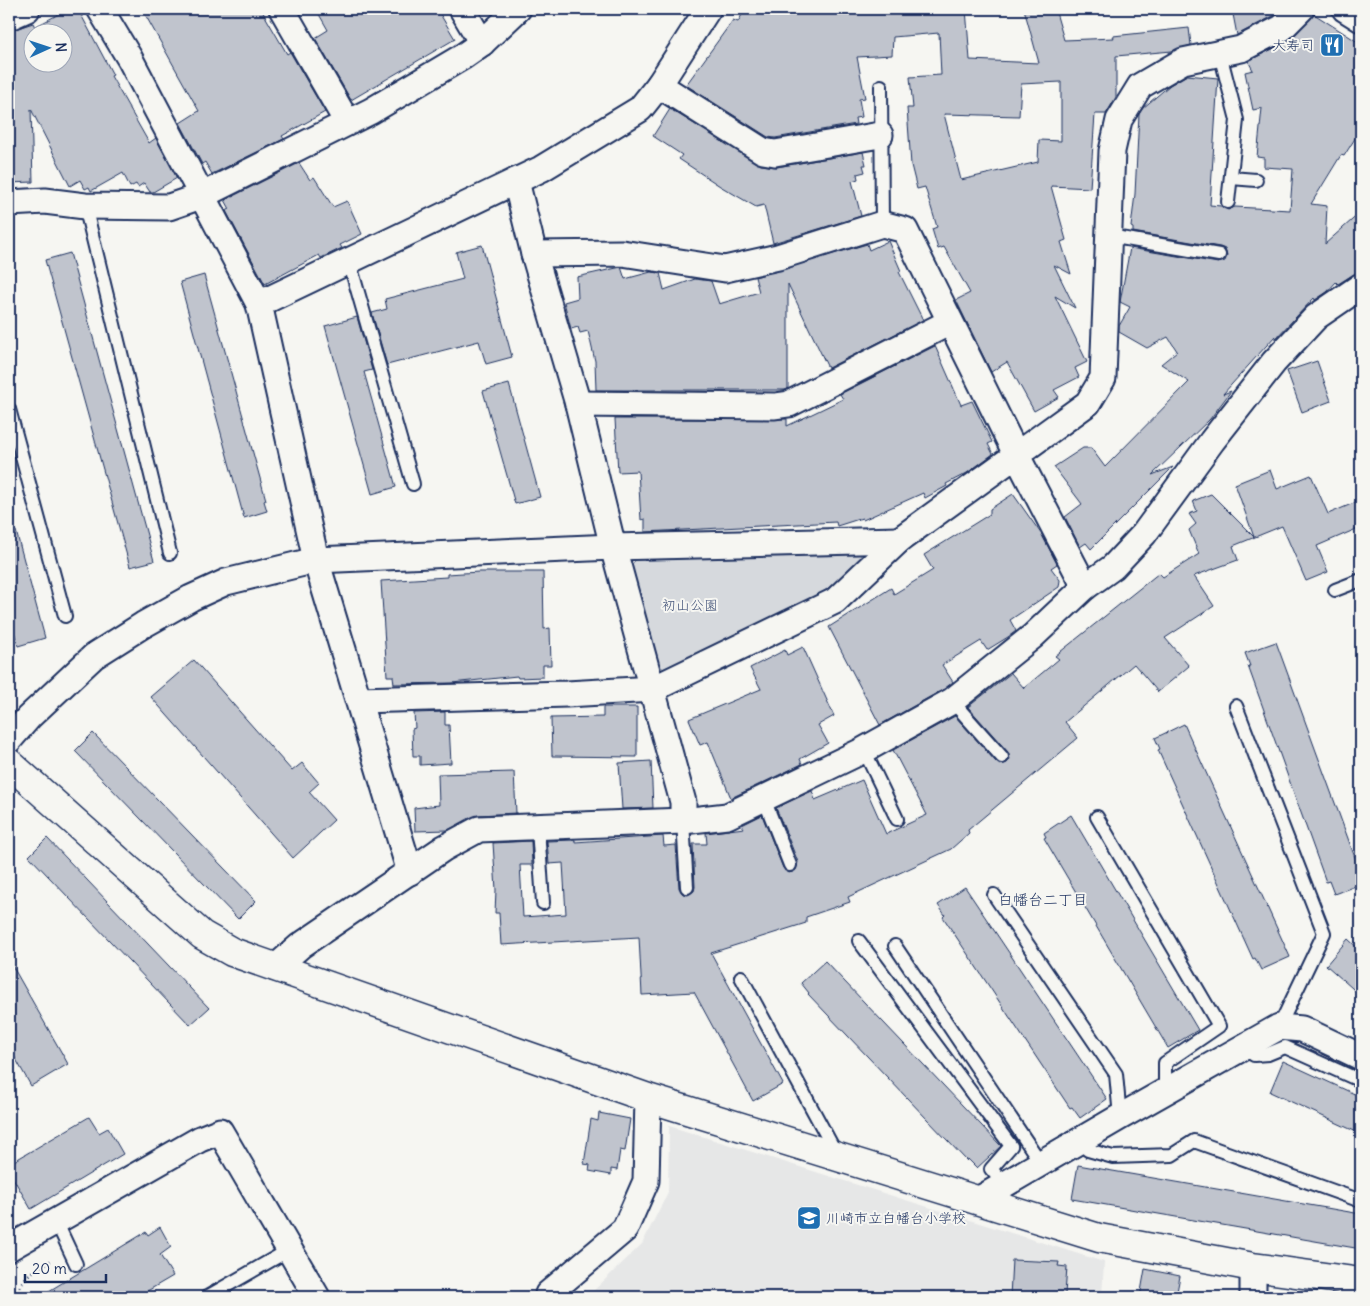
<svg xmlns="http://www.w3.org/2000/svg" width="1370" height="1306" font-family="Delius,'Klee One',sans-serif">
	<rect width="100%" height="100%" fill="#f6f6f2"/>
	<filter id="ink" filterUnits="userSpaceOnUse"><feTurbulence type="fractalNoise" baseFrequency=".02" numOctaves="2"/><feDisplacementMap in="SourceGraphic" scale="10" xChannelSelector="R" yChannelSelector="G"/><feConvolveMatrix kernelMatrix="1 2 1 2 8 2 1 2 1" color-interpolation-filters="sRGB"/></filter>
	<g filter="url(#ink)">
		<!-- built -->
		<polygon fill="#e6e7e7" points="669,1126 1104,1262 1102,1297 587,1297 642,1244 668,1192"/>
		<!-- green -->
		<polygon fill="#d6d9dd" stroke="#78849e" points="860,551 862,562 814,599 666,670 656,664 630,566 637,559"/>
		<!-- building -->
		<g fill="#c0c4cd" stroke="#1b2f5e" fill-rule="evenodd">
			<path d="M 68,9 L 78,9 L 113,75 L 111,76 L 149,143 L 156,138 L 177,178 L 153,192 L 150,192 L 144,183 L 138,187 L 136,184 L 130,187 L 123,173 L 91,191 L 89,187 L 85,189 L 80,180 L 70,186 L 31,109 L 33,182 L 9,183 L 9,31 L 33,23 L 35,27 ZM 32,32 L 62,32 L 62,62 L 32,62 Z"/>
			<polygon points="142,9 261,9 287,54 290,52 325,112 282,136 284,139 212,174 205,162 202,164 180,123 199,111"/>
			<polygon points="316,9 437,9 455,39 351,100 315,38 328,30"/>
			<path d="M 745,9 L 966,9 L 970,60 L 1039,63 L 1024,9 L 1055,9 L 1064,40 L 1114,38 L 1113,36 L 1189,28 L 1191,45 L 1172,51 L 1116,56 L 1116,97 L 1106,114 L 1095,114 L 1090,188 L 1051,186 L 1066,240 L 1061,242 L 1071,274 L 1054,265 L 1075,308 L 1055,296 L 1087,362 L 1075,368 L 1079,377 L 1054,390 L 1059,397 L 1034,411 L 1007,362 L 991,372 L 956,300 L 970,293 L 944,247 L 938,249 L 932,229 L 937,227 L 925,187 L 917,189 L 911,165 L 907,108 L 913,108 L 910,77 L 941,75 L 939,33 L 893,37 L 892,55 L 857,57 L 865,98 L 859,99 L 862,117 L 855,118 L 856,124 L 775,138 L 768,137 L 686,85 L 733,20 L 738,22 ZM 1061,82 L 1061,141 L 1039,140 L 1038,162 L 961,180 L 944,114 L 1019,116 L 1021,84 Z"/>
			<polygon points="1232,9 1281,9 1273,16 1237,35"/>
			<polygon points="1314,14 1361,44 1361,129 1344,156 1341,155 1311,204 1327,206 1325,244 1361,212 1361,270 1338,284 1336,282 1327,292 1315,300 1314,298 1275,339 1275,336 1223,394 1231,391 1210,419 1152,475 1173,467 1091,549 1086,543 1080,547 1065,517 1082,504 1054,467 1083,448 1091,448 1105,467 1189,382 1161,364 1177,351 1168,337 1147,348 1119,332 1119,326 1130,307 1120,302 1130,248 1218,263 1225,261 1227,256 1225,249 1220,247 1133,232 1133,228 1131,227 1135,194 1139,114 1143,108 1170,85 1187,75 1218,78 1210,205 1221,206 1228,210 1235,207 1290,210 1293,169 1264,167 1264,158 1257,157 1262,108 1253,110 1245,72 1253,70 1248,61 1289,41"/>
			<polygon points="670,109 761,165 777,167 863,152 866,165 863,165 865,172 857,174 858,179 852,181 861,216 773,243 764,205 756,207 720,186 679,159 682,155 653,136"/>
			<polygon points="299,163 310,180 314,177 333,207 347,201 362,234 340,245 342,248 321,258 319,255 265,284 226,211 230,209 225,200"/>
			<polygon points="888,241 901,271 899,272 923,320 828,368 788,284 788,389 785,390 596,390 595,361 588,331 580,333 578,327 571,329 564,302 578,298 577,277 621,267 625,279 651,272 660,273 664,290 695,279 711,281 719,304 759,292 755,277 867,244 869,250"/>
			<polygon points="482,245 512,357 486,364 479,341 387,365 372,313 387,309 385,299 463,279 456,252"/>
			<polygon points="70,253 154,561 130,567 45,260"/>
			<polygon points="204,275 266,500 264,501 267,511 244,518 180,282"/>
			<polygon points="357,317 372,370 364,372 396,487 372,494 325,326"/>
			<polygon points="935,346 961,405 972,401 992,442 988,444 993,454 967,473 946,484 947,486 925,498 923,493 863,520 862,518 837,526 836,522 645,532 645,519 641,520 638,471 618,472 615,419 787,419 787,426 843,399 840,394"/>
			<polygon points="1317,361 1331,401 1302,412 1287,371"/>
			<polygon points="509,384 540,497 515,504 483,391"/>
			<polygon points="1270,470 1277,489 1311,475 1328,514 1361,500 1361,527 1317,546 1328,572 1306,581 1282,526 1233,546 1238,560 1194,576 1214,606 1165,638 1189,666 1158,692 1134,664 1065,722 1078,738 968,830 969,833 951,849 848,897 850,902 806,917 806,923 711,953 783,1084 753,1101 694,992 642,995 639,937 501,945 499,913 495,913 496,890 493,843 531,841 532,865 520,865 523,917 566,914 563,863 549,864 547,841 575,840 575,842 663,836 664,846 676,845 679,888 683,894 688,895 694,891 695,887 693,844 707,844 706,833 744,828 742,825 762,815 783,868 789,873 796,870 798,862 776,808 812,791 815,800 862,780 886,834 927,815 893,750 955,716 996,762 1000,765 1007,763 1010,759 1008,752 968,707 1011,673 1024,688 1059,659 1055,656 1159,573 1163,577 1199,554 1189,530 1196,524 1189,514 1197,511 1193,501 1211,494 1254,537 1235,484"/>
			<polygon points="1013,494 1042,535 1057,564 1051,568 1060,580 1059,587 1010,620 1016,631 1008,637 987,650 981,641 942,665 953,682 944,689 880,725 829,627 891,588 894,594 933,570 924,555 990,514 990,509"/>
			<polygon points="16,531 45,638 18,646 9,612 9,532"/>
			<polygon points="479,572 543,572 544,629 550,628 551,665 543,665 543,677 518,678 517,676 452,683 394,684 393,676 387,676 381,581 447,577 447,574"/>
			<polygon points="1276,642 1361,874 1361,884 1334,894 1329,881 1326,882 1248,666 1250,666 1245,653"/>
			<polygon points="803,647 834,716 818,725 828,743 800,759 802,764 731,798 708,742 700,745 689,719 761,689 750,668 785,650 787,655"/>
			<polygon points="194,660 292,771 302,763 319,783 309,792 334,820 293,858 151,697"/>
			<polygon points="603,707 637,707 637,757 552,756 551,718 603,717"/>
			<polygon points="445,712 445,725 449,725 451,763 420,765 420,756 413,756 412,729 415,728 414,713"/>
			<polygon points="1184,724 1290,957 1261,970 1255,958 1253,959 1158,750 1160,749 1155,738"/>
			<polygon points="93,733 256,901 238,919 75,751"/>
			<polygon points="651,761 653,808 622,809 619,763"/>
			<polygon points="514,772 516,813 478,815 448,830 415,831 414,808 439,805 438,774"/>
			<polygon points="1071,815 1198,1030 1168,1048 1044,838 1046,837 1044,833"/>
			<polygon points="47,838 209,1008 190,1025 29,856"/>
			<polygon points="965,887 1107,1099 1080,1118 1072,1107 1070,1108 943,917 945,915 938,905"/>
			<polygon points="1348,939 1361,951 1361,996 1326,965"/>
			<polygon points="9,960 68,1064 31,1086 9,1047"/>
			<polygon points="825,961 1001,1146 977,1168 968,1159 967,1161 808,994 809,993 801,983"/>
			<polygon points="1283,1061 1361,1097 1361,1134 1270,1092"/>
			<polygon points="599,1113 630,1119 625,1151 620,1150 617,1170 611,1169 611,1175 589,1171 590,1165 584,1164 591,1119 598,1121"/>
			<polygon points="89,1117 99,1133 108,1128 123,1154 31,1209 9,1171 9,1164"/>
			<polygon points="1078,1165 1361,1214 1361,1249 1072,1199"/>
			<polygon points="160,1227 171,1247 160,1255 173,1276 137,1297 39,1297 146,1232 148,1235"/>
			<polygon points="1012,1260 1059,1262 1058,1266 1067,1267 1065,1294 1055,1294 1055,1297 1010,1297"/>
			<polygon points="1145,1269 1180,1276 1176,1297 1140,1297"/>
		</g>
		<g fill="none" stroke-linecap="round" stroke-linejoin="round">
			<defs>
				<g id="lane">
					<polyline points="1220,54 1237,120 1228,202"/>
					<polyline points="881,86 882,224"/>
					<polyline points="1231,178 1256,180"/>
					<polyline points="85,206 170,553"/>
					<polyline points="1109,236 1219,255"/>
					<polyline points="349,261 413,484"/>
					<polyline points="9,409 65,616"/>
					<polyline points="1335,590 1361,580"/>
					<polyline points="952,701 1002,757"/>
					<polyline points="1236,706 1324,933 1279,1027"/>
					<polyline points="864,750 897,819"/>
					<polyline points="764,799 790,865"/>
					<polyline points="1097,817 1219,1026 1165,1063 1165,1091"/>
					<polyline points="683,821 687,887"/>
					<polyline points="538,828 543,903"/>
					<polyline points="994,895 1116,1074 1120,1117"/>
					<polyline points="859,941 1011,1146 991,1169 1004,1184"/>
					<polyline points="895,946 1041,1163"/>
					<polyline points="741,977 836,1153"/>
					<polyline points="1244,1047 1254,1055 1268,1054 1285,1047 1361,1081"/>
					<polyline points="1078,1141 1088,1150 1113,1157 1172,1155 1194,1141 1361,1201"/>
					<polyline points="56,1221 76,1264"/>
					<polyline points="207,1297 289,1250"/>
				</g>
				<g id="street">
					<polyline points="100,9 130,59 259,304 316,560 410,872"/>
					<polyline points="282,9 347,122"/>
					<polyline points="462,9 482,43"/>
					<polyline points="1345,9 1361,19"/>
					<polyline points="9,17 27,9"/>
					<polyline points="659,85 763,151 775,153 880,135"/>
					<polyline points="516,181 534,254 578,404 613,547 683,802 683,821"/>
					<polyline points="9,203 45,201 85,206 169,207 201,196 371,111 462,57 482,43 518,9"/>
					<polyline points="534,254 622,253 725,269 778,257 882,224 905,230 1017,456 1085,587"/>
					<polyline points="259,304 541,169 640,109 659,85 708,9"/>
					<polyline points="578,404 775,406 789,404 950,322"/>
					<polyline points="359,700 567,694 653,689 835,601 899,540 1088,403 1103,378 1112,151 1119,120 1140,86 1183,61 1241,49 1282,28 1301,9"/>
					<polyline points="9,740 29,717 94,656 143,625 191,598 226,582 316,560 613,547 899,540"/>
					<polyline points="275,968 300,946 444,848 479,829 683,821 727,816 864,750 952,701 1033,636 1085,587 1113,567 1144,534 1212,441 1274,362 1316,317 1361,286"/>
					<polyline points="978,1200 1120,1117 1279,1027 1302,1029 1361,1057"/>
					<polyline points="9,1248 200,1139 220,1131 317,1297"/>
					<polyline points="1253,1267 1253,1297"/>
					<polyline points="548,1294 625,1229 646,1181 648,1098"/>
				</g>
				<polyline id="secondary" points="9,763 202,935 232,952 648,1098 1099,1238 1253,1267 1361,1282"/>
			</defs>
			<!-- lane casing -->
			<use href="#lane" stroke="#1b2f5e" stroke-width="16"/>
			<!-- street casing -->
			<use href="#street" stroke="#1b2f5e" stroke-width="29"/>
			<!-- secondary casing -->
			<use href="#secondary" stroke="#1b2f5e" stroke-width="31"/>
			<!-- path -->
			<path stroke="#1b2f5e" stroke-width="3" stroke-dasharray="1 4" stroke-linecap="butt" d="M 18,1297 C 18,1277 37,1269 52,1260"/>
			<!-- lane -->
			<use href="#lane" stroke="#f6f6f2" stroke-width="12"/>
			<!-- street -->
			<use href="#street" stroke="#f6f6f2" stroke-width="25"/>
			<!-- secondary -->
			<use href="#secondary" stroke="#f6f6f2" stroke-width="28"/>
		</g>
	</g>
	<!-- icons -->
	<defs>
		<symbol id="restaurant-square" viewBox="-11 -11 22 22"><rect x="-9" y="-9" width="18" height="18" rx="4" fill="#1f6fb2" stroke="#f6f6f2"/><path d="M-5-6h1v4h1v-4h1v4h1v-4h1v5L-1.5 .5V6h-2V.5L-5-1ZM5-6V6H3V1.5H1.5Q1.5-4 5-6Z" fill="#fff"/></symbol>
		<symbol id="school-square" viewBox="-11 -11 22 22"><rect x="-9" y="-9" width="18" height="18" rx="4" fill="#1f6fb2" stroke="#f6f6f2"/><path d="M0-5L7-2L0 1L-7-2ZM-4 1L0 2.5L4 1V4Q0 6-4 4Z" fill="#fff"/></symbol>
	</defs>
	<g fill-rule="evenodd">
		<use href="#restaurant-square" x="1318" y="31" width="28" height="28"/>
		<use href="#school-square" x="795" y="1204" width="28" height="28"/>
	</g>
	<g text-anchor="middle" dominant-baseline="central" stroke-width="4" stroke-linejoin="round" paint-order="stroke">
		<!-- poi labels -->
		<g font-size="14" fill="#1b2f5e" stroke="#f6f6f2" text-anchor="end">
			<text x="1314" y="45">大寿司</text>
			<text x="826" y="1218" text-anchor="start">川崎市立白幡台小学校</text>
		</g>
		<!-- park labels -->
		<g font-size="14" fill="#405177" stroke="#f6f6f2">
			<text x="690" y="605">初山公園</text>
		</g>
		<!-- neighbourhood labels -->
		<g font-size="15" fill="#1b2f5e" stroke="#f6f6f2">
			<text x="1043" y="899">白幡台二丁目</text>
		</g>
	</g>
	<!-- margin -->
	<rect width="1370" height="1306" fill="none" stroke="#f6f6f2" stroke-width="30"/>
	<rect x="15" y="15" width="1340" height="1276" fill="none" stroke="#1b2f5e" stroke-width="2" filter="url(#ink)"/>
	<!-- north arrow -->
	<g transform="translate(48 48) rotate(87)"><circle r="24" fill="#f6f6f2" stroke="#9ea6b7"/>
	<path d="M0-4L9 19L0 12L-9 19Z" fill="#1f6fb2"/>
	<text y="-8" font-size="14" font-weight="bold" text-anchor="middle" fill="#1b2f5e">N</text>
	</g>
	<!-- scale -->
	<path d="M25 1274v8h81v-8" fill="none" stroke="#1b2f5e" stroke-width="2.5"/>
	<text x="32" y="1274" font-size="15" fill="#1b2f5e" stroke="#f6f6f2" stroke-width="4" paint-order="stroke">20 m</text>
</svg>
